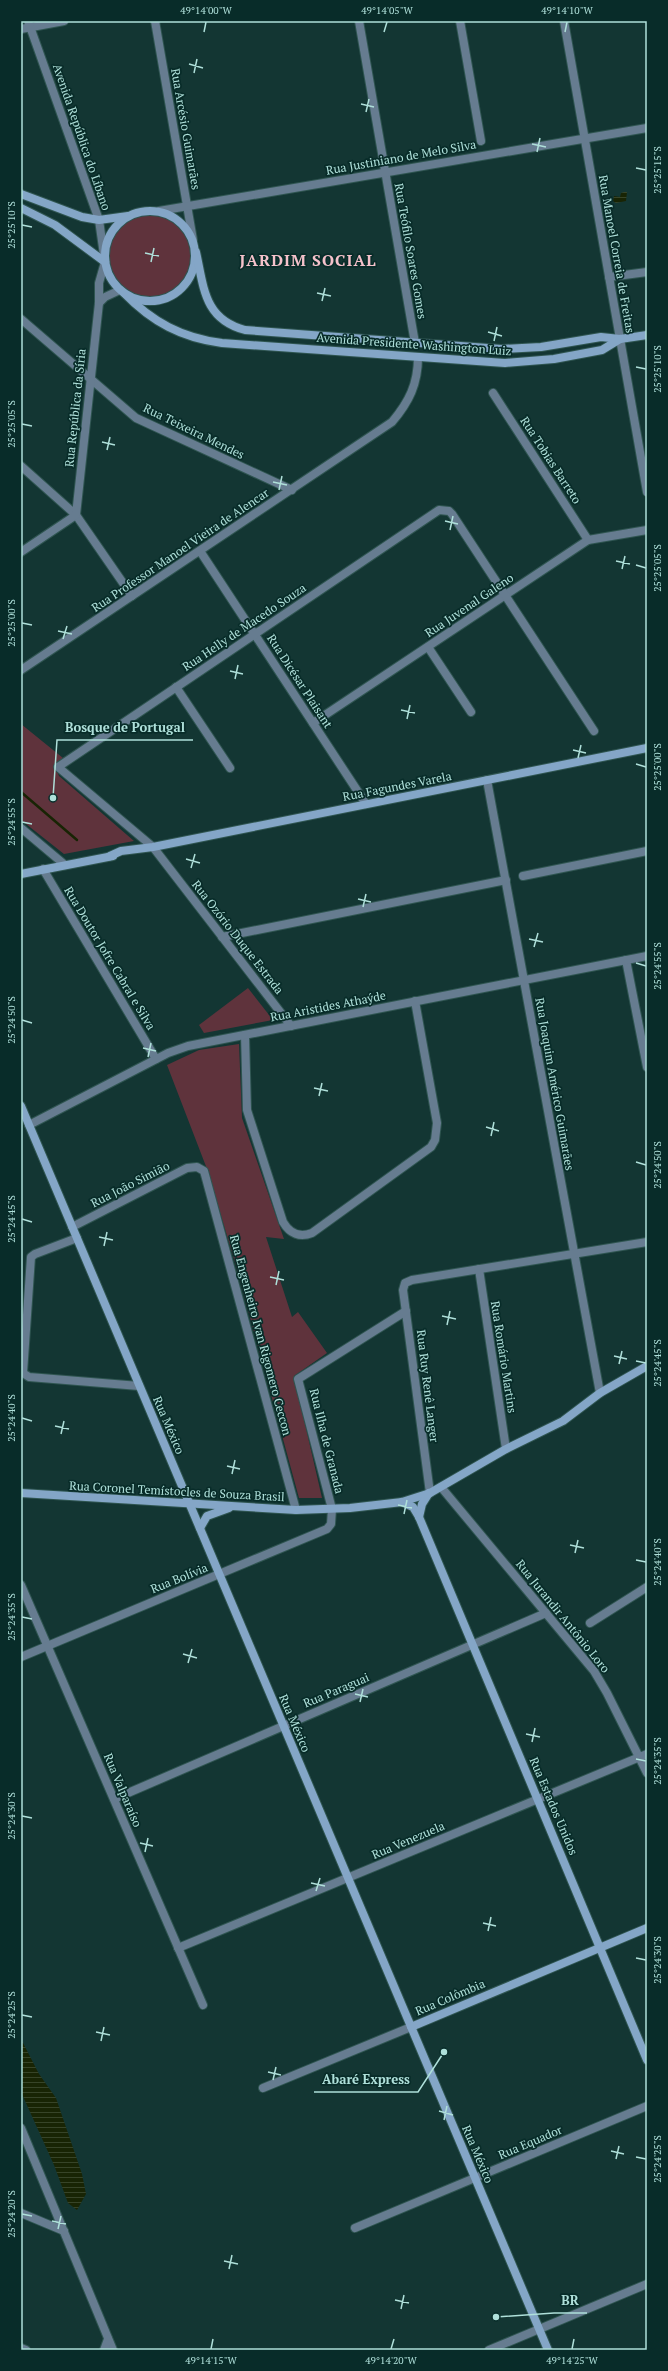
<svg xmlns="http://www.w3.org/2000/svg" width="668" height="2371" font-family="'PT Serif',serif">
	<defs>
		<pattern id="water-rules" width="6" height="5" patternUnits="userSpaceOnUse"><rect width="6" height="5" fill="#182404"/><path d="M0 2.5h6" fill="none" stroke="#374428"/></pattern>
	</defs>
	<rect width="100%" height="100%" fill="#133633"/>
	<!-- park -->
	<g fill="#5f333c">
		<circle cx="150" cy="256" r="41"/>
		<polygon points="21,724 63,758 55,766 59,776 134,841 64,854 21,820"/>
		<polygon points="248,988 273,1020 204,1033 199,1025"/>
		<polygon points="239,1044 242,1118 284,1239 266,1237 292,1317 298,1312 327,1353 294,1376 322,1498 299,1498 237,1269 207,1169 167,1065 199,1050"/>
	</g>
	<!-- water -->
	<g fill="url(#water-rules)">
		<polygon points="624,192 627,192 626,201 616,203 613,201 614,196 620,197 621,193"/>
		<polygon points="21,2039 39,2074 56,2098 82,2174 86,2194 77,2210 68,2203 54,2165 21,2092"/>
	</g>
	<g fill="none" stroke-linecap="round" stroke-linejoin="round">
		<!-- stream -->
		<polyline stroke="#182404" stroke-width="2.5" points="21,792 77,840"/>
		<defs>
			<g id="street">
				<polyline points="155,21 193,240"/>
				<polyline points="359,21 415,343"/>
				<polyline points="460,21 481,141"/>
				<polyline points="564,21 647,492"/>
				<polyline points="21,29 64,21"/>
				<polyline points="159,211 647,128"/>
				<polyline points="609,277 647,272"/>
				<polyline points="99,303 105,297 120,290"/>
				<polyline points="21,319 136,418 292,490"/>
				<polyline points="493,393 588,540"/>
				<polyline points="21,466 76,515 132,596"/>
				<polyline points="200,551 366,804"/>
				<polyline points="21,552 76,515 99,303 99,283 105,262 99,220 28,21"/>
				<polyline points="428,647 471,712"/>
				<path d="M 21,670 L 392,422 C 409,402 418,384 418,357"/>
				<polyline points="176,687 230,768"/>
				<polyline points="313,723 588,540 647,530"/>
				<polyline points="487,780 600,1393"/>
				<polyline points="21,828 65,865"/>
				<polyline points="43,869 156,1059"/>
				<polyline points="523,876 647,851"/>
				<polyline points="222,937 506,880"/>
				<polyline points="626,960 647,1067"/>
				<polyline points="291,1026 153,847 58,767 439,510 449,511 452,514 594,731"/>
				<path d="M 245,1035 L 247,1110 L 283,1222 C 290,1234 300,1238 312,1233 L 431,1147 L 435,1140 L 437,1123 L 415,1001"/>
				<polyline points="29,1125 168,1053 188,1046 647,956"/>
				<polyline points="72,1227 187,1168 197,1167 204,1171 296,1510"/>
				<polyline points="77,1238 35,1254 31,1257 23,1373 29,1377 139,1386"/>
				<polyline points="479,1269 506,1449"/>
				<polyline points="441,1487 594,1671 607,1693 647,1773"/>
				<polyline points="430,1493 403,1290 405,1283 412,1280 647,1242"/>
				<polyline points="21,1585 203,2005"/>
				<polyline points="590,1623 647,1587"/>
				<polyline points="21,1657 327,1529 331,1524 332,1509 298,1379 406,1311"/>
				<polyline points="114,1799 546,1613"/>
				<polyline points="178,1948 647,1754"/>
				<polyline points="263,2088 411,2027"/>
				<polyline points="21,2128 113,2350"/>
				<polyline points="21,2213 64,2231"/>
				<polyline points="355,2228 647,2106"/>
				<polyline points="21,2348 26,2350"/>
				<polyline points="104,2350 108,2339"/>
				<polyline points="489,2350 647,2284"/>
			</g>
			<g id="secondary">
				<polyline points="21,194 82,217 99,220 128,216"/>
				<polyline points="21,208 55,225 105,262"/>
				<circle cx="150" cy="256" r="45"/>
				<path d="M 196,252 C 204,288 204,319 245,330 L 501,349 L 541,347 L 601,337 L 620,339 L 647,335"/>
				<path d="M 124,293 C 152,322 182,338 222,343 L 505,363 L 554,359 L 602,350 L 620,339"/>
				<polyline points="110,856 121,851 153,847 647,748"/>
				<polyline points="21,874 113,856"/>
				<polyline points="21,1106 548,2350"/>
				<polyline points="21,1493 296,1510 350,1508 402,1502 430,1493 506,1449 563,1421 600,1393 647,1366"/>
				<polyline points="402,1502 413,1507 419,1517 647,2060"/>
				<polyline points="419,1517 422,1504 429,1493"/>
				<polyline points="200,1528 207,1516 229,1508"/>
				<polyline points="411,2027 647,1928"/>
			</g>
		</defs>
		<!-- street casing -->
		<use href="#street" stroke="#2f5551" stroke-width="10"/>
		<!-- secondary casing -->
		<use href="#secondary" stroke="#2f5551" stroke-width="10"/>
		<!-- street -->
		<use href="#street" stroke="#667c90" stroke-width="8"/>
		<!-- secondary -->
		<use href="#secondary" stroke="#84a6c7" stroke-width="8"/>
	</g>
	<!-- ticks -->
	<path fill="none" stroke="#afe0da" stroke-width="1.5" d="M 204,32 L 206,22M 384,32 L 387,22M 565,32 L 567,22M 189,64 L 203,68M 194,73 L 197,59M 361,104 L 374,107M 366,112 L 369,99M 532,144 L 546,147M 537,152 L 540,138M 636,168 L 646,170M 22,225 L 32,227M 145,253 L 159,256M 151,262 L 154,248M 317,293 L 331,296M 322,301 L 325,288M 488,332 L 502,336M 494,341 L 497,327M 636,367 L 646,369M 22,424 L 32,426M 102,442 L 115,445M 107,450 L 110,437M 273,482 L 287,485M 279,490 L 282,476M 445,521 L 458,524M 450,530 L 453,516M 616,561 L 630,564M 636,565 L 646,568M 622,569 L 625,556M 22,623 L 32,625M 58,631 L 72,634M 63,639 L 67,626M 230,671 L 243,674M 235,679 L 238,665M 401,710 L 415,713M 407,719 L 410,705M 573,750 L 586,753M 578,758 L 581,745M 636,764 L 646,767M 22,822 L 32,824M 186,859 L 200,863M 191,868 L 195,854M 358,899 L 371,902M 363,907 L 366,894M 529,939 L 543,942M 534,947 L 538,933M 636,963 L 646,966M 22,1020 L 32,1023M 143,1048 L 156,1051M 148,1057 L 151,1043M 314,1088 L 328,1091M 319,1096 L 322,1083M 486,1127 L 499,1131M 491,1136 L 494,1122M 636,1162 L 646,1165M 22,1219 L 32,1222M 99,1237 L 113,1240M 104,1246 L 107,1232M 270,1277 L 284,1280M 276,1285 L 279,1271M 442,1316 L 456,1319M 447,1325 L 450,1311M 614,1356 L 627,1359M 636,1361 L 646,1363M 619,1364 L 622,1351M 22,1418 L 32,1421M 55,1426 L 69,1429M 61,1434 L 64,1421M 227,1466 L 240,1469M 232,1474 L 235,1460M 398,1505 L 412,1508M 404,1514 L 407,1500M 570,1545 L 584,1548M 575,1553 L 578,1540M 636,1560 L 646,1562M 22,1617 L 32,1619M 183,1654 L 197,1658M 188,1663 L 192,1649M 355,1694 L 368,1697M 360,1702 L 363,1689M 526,1734 L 540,1737M 532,1742 L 535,1728M 636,1759 L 646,1761M 22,1816 L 32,1818M 140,1843 L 153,1846M 145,1852 L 148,1838M 311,1883 L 325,1886M 316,1891 L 320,1878M 483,1923 L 496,1926M 488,1931 L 491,1917M 636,1958 L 646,1960M 22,2015 L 32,2017M 96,2032 L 110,2035M 101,2041 L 104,2027M 268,2072 L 281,2075M 273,2080 L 276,2067M 439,2111 L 453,2115M 444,2120 L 447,2106M 611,2151 L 624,2154M 636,2157 L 646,2159M 616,2159 L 619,2146M 22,2214 L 32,2216M 52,2221 L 66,2224M 58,2229 L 61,2216M 224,2261 L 238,2264M 229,2269 L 232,2255M 395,2300 L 409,2303M 401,2309 L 404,2295M 211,2349 L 213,2339M 391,2349 L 394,2339M 572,2349 L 574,2339"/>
	<g text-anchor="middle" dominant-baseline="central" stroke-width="3.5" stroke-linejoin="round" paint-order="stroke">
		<!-- street labels -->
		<g font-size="12" fill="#afe0da" stroke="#082c29">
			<text transform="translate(186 129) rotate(80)">Rua Arcésio Guimarães</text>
			<text transform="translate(82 137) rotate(71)">Avenida República do Líbano</text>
			<text transform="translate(401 157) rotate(-10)">Rua Justiniano de Melo Silva</text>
			<text transform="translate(411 251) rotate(80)">Rua Teófilo Soares Gomes</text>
			<text transform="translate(617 254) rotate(80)">Rua Manoel Correia de Freitas</text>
			<text transform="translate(414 344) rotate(4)">Avenida Presidente Washington Luiz</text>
			<text transform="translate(75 408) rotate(-84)">Rua República da Síria</text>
			<text transform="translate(194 431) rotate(26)">Rua Teixeira Mendes</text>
			<text transform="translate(551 460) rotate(57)">Rua Tobias Barreto</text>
			<text transform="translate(180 550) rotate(-34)">Rua Professor Manoel Vieira de Alencar</text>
			<text transform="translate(469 605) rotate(-34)">Rua Juvenal Galeno</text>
			<text transform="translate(244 627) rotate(-34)">Rua Helly de Macedo Souza</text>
			<text transform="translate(300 681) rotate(57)">Rua Dicésar Plaisant</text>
			<text transform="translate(397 786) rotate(-11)">Rua Fagundes Varela</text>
			<text transform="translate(238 937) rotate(52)">Rua Ozório Duque Estrada</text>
			<text transform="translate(110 958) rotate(59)">Rua Doutor Jofre Cabral e Silva</text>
			<text transform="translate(328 1006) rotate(-11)">Rua Aristides Athaýde</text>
			<text transform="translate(555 1084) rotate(80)">Rua Joaquim Américo Guimarães</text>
			<text transform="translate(130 1184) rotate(-27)">Rua João Simião</text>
			<text transform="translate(261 1335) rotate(75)">Rua Engenheiro Ivan Rigomero Ceccon</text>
			<text transform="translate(504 1357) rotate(81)">Rua Romário Martins</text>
			<text transform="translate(428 1386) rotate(83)">Rua Ruy Renê Langer</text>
			<text transform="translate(169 1425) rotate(67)">Rua México</text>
			<text transform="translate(327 1441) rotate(76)">Rua Ilha de Granada</text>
			<text transform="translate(177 1491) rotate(3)">Rua Coronel Temístocles de Souza Brasil</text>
			<text transform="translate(179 1578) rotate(-22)">Rua Bolívia</text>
			<text transform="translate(563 1616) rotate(51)">Rua Jurandir Antônio Loro</text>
			<text transform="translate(336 1690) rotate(-23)">Rua Paraguai</text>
			<text transform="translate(295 1723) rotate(67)">Rua México</text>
			<text transform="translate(123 1790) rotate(67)">Rua Valparaíso</text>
			<text transform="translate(554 1806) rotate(67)">Rua Estados Unidos</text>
			<text transform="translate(408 1840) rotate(-23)">Rua Venezuela</text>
			<text transform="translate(450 1997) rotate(-23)">Rua Colômbia</text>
			<text transform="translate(530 2142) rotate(-23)">Rua Equador</text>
			<text transform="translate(478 2154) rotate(67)">Rua México</text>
		</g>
		<!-- district labels -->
		<g font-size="16" font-weight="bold" letter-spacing="1" fill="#f5c2cb" stroke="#082c29">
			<text x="308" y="260">JARDIM SOCIAL</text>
		</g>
	</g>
	<!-- callouts -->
	<path fill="none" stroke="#afe0da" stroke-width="1.5" d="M53 798L57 740H193M444 2052L418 2092H314M496 2317L554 2313H587"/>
	<g fill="#afe0da" stroke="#082c29" stroke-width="1.5">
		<circle cx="53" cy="798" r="4"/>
		<circle cx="444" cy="2052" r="4"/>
		<circle cx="496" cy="2317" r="4"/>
	</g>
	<g font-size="13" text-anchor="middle" font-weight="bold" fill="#afe0da" stroke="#082c29" stroke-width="3.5" stroke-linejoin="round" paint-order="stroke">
		<text x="125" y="732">Bosque de Portugal</text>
		<text x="366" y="2084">Abaré Express</text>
		<text x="570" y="2305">BR</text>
	</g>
	<!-- border -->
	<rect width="668" height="2371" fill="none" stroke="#082c29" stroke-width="44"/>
	<rect x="22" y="22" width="624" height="2327" fill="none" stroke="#afe0da" stroke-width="1.5"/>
	<g font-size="10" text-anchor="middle" fill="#afe0da">
		<text x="206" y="14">49°14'00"W</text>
		<text x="387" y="14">49°14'05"W</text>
		<text x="567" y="14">49°14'10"W</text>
		<text transform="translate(657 170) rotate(-90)" y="4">25°25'15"S</text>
		<text transform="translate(11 225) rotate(-90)" y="4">25°25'10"S</text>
		<text transform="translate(657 369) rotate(-90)" y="4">25°25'10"S</text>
		<text transform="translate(11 424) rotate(-90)" y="4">25°25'05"S</text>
		<text transform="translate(657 568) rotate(-90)" y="4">25°25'05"S</text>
		<text transform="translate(11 623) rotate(-90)" y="4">25°25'00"S</text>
		<text transform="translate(657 767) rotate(-90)" y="4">25°25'00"S</text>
		<text transform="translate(11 822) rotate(-90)" y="4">25°24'55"S</text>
		<text transform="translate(657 966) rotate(-90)" y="4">25°24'55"S</text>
		<text transform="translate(11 1020) rotate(-90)" y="4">25°24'50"S</text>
		<text transform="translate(657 1165) rotate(-90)" y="4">25°24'50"S</text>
		<text transform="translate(11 1219) rotate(-90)" y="4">25°24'45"S</text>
		<text transform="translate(657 1363) rotate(-90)" y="4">25°24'45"S</text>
		<text transform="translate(11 1418) rotate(-90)" y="4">25°24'40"S</text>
		<text transform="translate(657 1562) rotate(-90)" y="4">25°24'40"S</text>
		<text transform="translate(11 1617) rotate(-90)" y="4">25°24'35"S</text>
		<text transform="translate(657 1761) rotate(-90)" y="4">25°24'35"S</text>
		<text transform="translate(11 1816) rotate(-90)" y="4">25°24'30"S</text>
		<text transform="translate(657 1960) rotate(-90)" y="4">25°24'30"S</text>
		<text transform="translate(11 2015) rotate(-90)" y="4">25°24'25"S</text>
		<text transform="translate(657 2159) rotate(-90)" y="4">25°24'25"S</text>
		<text transform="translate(11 2214) rotate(-90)" y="4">25°24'20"S</text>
		<text x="211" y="2364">49°14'15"W</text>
		<text x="391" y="2364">49°14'20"W</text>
		<text x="572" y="2364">49°14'25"W</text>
	</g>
</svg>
